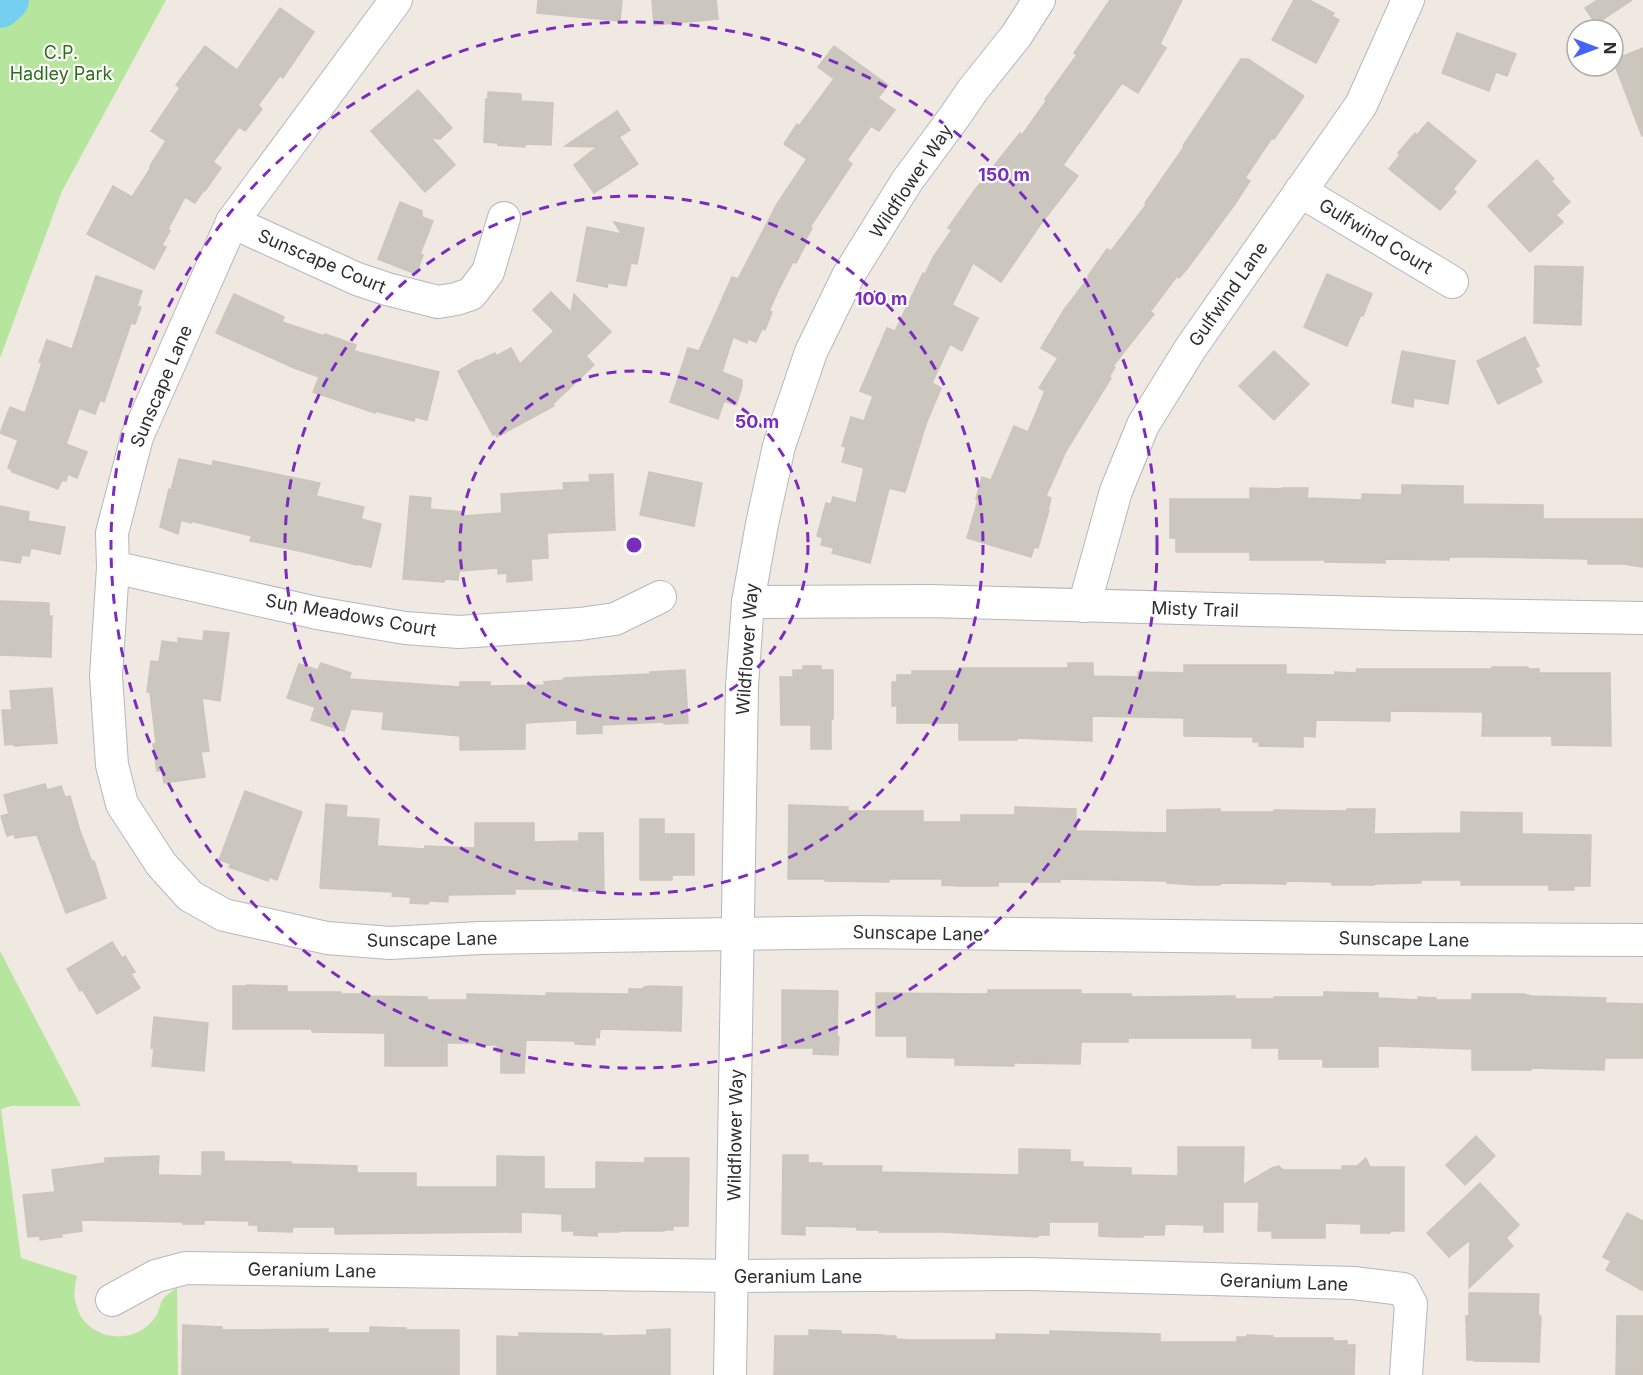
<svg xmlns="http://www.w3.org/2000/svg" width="1643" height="1375" font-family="Inter,sans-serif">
	<rect width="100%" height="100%" fill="#efe9e1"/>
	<!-- green -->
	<g fill="#b6e59e">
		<polygon points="0,0 166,0 62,191 0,358"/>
		<path d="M 0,951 L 81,1106 L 11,1106 L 1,1109 L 21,1258 L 77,1276 C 75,1286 73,1294 76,1304 C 83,1335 122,1346 146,1327 C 151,1323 156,1317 158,1312 C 160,1308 160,1303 163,1299 C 166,1295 173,1291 177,1287 L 178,1375 L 0,1375 Z"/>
	</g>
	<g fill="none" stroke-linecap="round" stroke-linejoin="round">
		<!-- river -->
		<polyline stroke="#75cff0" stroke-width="42" points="0,7 8,0"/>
	</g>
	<!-- building -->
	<g fill="#cbc7bf" stroke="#cbc5ba" stroke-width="1.5">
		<polygon points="538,0 622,0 620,21 537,13"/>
		<polygon points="652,0 716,0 718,19 654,25"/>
		<polygon points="1110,0 1182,0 1160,44 1166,48 1138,93 1122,83 1063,165 1078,176 1040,225 1001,282 973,263 952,305 978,318 962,351 950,344 932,383 941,388 926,424 905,492 889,488 870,563 832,553 834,548 821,545 823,538 817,536 826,503 831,504 833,497 856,503 864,468 842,462 846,447 842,446 851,417 864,421 873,396 860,391 887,328 895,331 923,273 925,274 934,256 952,230 948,228 974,191 1020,133 1022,135 1047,100 1045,99 1077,55 1074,53"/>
		<polygon points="1294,0 1309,0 1334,13 1332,16 1339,20 1316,63 1272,40"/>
		<polygon points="1598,0 1632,0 1596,24 1585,8"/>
		<polygon points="280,8 314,32 283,78 280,76 258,105 262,109 245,131 239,127 213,162 221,168 205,191 204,190 195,203 185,197 168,229 170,231 162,245 166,247 154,269 87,234 113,186 132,197 150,169 150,166 166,141 151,131 180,88 176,85 205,46 237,70"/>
		<polygon points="1457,33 1516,54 1507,76 1496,72 1489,91 1442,73"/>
		<polygon points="834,46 888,85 878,98 895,110 879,131 871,126 847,160 852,164 810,227 812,228 804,243 806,244 796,263 793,262 778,291 769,311 772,312 765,330 762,329 756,342 748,339 747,343 733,337 722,372 742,380 742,387 736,405 724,401 718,419 670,402 688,348 699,351 732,277 738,279 777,204 807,159 784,144 797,124 799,126 834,79 818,67"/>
		<polygon points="1643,48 1643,136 1642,136 1613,60"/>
		<polygon points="1241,59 1248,59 1304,96 1274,139 1272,138 1245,178 1250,181 1235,204 1187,269 1179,278 1177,276 1150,312 1154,314 1113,366 1115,367 1109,377 1111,378 1066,451 1046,496 1051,498 1048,510 1049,510 1038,548 1034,547 1031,557 967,538 978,500 976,499 982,477 991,480 1014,426 1028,432 1045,391 1039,388 1058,358 1041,348 1064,310 1089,277 1088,276 1107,249 1111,251 1146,205 1145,203 1184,147 1183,146"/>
		<polygon points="418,90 452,128 440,139 431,138 455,165 425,192 371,131"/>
		<polygon points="488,92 521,94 521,101 553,103 551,145 525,144 525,147 498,145 498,143 484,142 486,99 488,99"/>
		<polygon points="617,111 630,130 619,137 638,164 594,193 574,165 597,147 565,146"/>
		<polygon points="1428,122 1476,161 1453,189 1456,192 1440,210 1389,169 1400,155 1398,153 1415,133 1417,135"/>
		<polygon points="1537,160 1554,179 1551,181 1570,202 1556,215 1563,222 1530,252 1488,206"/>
		<polygon points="400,202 422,211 422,217 433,221 420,254 423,255 416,274 378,259"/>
		<polygon points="614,222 644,228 637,264 631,263 626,286 608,283 607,287 577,281 587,227 622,234"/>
		<polygon points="1535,266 1583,267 1581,325 1534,323"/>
		<polygon points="1327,274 1372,294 1363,316 1361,315 1347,346 1304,327"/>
		<polygon points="96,276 142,291 137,306 141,307 135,324 131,323 104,402 100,400 95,414 79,408 66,444 87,452 77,478 68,474 66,481 62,480 58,489 12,472 12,470 8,468 18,440 0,433 10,407 25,413 42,363 39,362 47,340 72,349"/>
		<polygon points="551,292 571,312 574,294 611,332 586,356 594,365 553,404 554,406 497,437 496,434 493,435 458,371 477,360 478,361 495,353 496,356 511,348 520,364 554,331 533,310"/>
		<polygon points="234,294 284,317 282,322 324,336 325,334 356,345 354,351 439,372 427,420 415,417 414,421 375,411 375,413 313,392 319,377 294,368 216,333"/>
		<polygon points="1525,337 1539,366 1535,368 1542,382 1498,404 1477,361"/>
		<polygon points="1274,351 1309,384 1274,420 1239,386"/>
		<polygon points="1402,351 1455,361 1448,404 1414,398 1413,407 1392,403"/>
		<polygon points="179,459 212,466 213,461 320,483 316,496 364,507 361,519 381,524 371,567 357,564 357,565 304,552 250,541 252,536 191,521 191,523 181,520 178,534 160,527 169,489 171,490"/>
		<polygon points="649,472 702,483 694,526 640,515"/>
		<polygon points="613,474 615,530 547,533 548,558 531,559 532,580 507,582 507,573 498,574 498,568 459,571 458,580 445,579 444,582 403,579 410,496 431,498 430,509 463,512 463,516 502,513 501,494 564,490 563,483 590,482 589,475"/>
		<polygon points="1402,485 1463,486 1463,504 1543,505 1543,519 1643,519 1643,567 1624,564 1588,564 1588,559 1486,557 1449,557 1449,560 1385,559 1385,563 1325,562 1325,560 1250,560 1250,552 1176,552 1176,538 1170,538 1170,499 1250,499 1250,488 1282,489 1282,488 1308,488 1307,498 1362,500 1362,494 1402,495"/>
		<polygon points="0,506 29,512 28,521 65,527 60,554 31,548 29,556 22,555 20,563 0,560"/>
		<polygon points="0,601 49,603 49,616 52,616 51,657 0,655"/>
		<polygon points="204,631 229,633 220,701 202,698 209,751 201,752 205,777 164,783 162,770 157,771 153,744 156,743 150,692 147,692 151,661 159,662 162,641 178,643 178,638 203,641"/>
		<polygon points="321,663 351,673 349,679 460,687 460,682 490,682 490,686 545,685 544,682 564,680 564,678 650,674 650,672 685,670 688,723 664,724 663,722 602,725 602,733 577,734 577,720 525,723 525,749 460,750 460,736 382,729 384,712 351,709 344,731 311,720 315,707 287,698 299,664 318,670"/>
		<polygon points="1068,663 1093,663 1093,676 1138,677 1138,672 1184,673 1184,665 1286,665 1286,674 1335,675 1335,672 1356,673 1357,669 1492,669 1492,667 1528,667 1528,669 1539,669 1539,673 1610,673 1611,746 1552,745 1552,736 1482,736 1483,712 1390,711 1390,721 1316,720 1315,737 1303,736 1303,747 1259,746 1259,742 1253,742 1253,737 1184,736 1184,718 1092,716 1092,741 1017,738 1017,740 959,740 959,723 897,723 897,706 892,706 892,682 897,682 897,675 912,675 912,671 960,671 960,668 1068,668"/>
		<polygon points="803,666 821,666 821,670 833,670 833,719 831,719 831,749 811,749 811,725 781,725 780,677 793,677 793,670 803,670"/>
		<polygon points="52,688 57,743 14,746 14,744 5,745 2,710 12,710 10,691"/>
		<polygon points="45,784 47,790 61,786 65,797 70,796 80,831 92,862 94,861 106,898 66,913 37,835 15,838 14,834 7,836 1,816 9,814 4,795"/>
		<polygon points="245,791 302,812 277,880 269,877 268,881 229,867 231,864 219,860"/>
		<polygon points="326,804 347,806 346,817 379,819 377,846 425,849 425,846 475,848 475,823 534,823 534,842 579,841 579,833 603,833 604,891 573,891 573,889 515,889 515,894 448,895 448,902 429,901 428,904 410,903 411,897 392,896 393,892 320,888"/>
		<polygon points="789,805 848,807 848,811 923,811 923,822 961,822 961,815 1015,815 1015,807 1076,809 1076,831 1167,833 1167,810 1220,809 1220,812 1274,812 1274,810 1347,811 1347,809 1375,809 1374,834 1461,833 1461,812 1522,813 1522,834 1591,835 1590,886 1574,886 1574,890 1549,890 1549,885 1461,885 1461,880 1421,880 1421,883 1374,884 1374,885 1332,885 1332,882 1286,881 1286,884 1220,883 1220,885 1196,885 1167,883 1167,881 1060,879 1060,882 998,882 998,886 959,886 942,885 942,879 889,879 889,882 825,881 825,879 788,879"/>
		<polygon points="640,819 664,819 664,834 694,834 694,875 672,875 672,880 640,880"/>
		<polygon points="112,942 122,958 125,956 135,972 131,974 140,988 97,1014 82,989 80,991 67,969"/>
		<polygon points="247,985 287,986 287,992 341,992 341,994 365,994 365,996 427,997 427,1000 467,1000 467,994 546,996 546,993 629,994 629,989 644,989 644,987 652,986 682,987 681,1031 600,1029 599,1038 595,1037 595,1045 575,1044 575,1041 526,1040 524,1073 501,1073 501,1052 497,1052 497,1045 485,1045 485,1043 447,1043 447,1066 385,1066 385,1033 312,1032 312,1029 233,1029 233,986 247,986"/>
		<polygon points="782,990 838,991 837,1037 839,1037 838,1055 813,1054 814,1048 782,1048"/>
		<polygon points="988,990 1081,990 1081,994 1131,994 1131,997 1235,996 1235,999 1274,999 1274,997 1324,997 1324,992 1378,993 1378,998 1418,1000 1418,997 1436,998 1436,1000 1472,1000 1472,994 1524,994 1531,996 1606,998 1605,1003 1643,1004 1643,1058 1605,1058 1604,1070 1531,1068 1531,1070 1472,1070 1472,1049 1378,1046 1378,1067 1323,1067 1323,1059 1279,1059 1279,1048 1252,1048 1252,1038 1128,1038 1128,1042 1081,1042 1080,1064 1014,1063 1014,1066 955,1065 955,1058 907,1057 907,1036 876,1036 876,993 988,994"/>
		<polygon points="154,1017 208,1023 204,1071 152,1066 154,1048 151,1048"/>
		<polygon points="1476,1136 1495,1156 1465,1185 1446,1165"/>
		<polygon points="1178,1147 1244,1147 1243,1185 1272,1168 1279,1166 1283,1170 1342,1170 1342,1166 1357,1166 1366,1158 1370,1167 1404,1167 1404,1231 1390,1231 1390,1233 1361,1233 1361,1224 1325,1223 1325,1238 1272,1238 1272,1231 1258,1231 1259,1202 1223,1202 1223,1232 1204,1232 1204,1225 1165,1224 1164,1235 1143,1235 1143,1237 1116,1237 1099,1236 1099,1222 1049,1222 1049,1235 1038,1235 1038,1237 942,1232 879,1232 879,1230 857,1230 857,1227 805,1226 805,1235 782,1234 783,1155 808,1155 808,1163 822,1163 822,1166 882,1166 881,1172 1019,1175 1019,1149 1070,1150 1070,1162 1083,1162 1083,1167 1131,1168 1131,1175 1178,1176"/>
		<polygon points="202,1152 224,1152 224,1161 291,1162 291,1164 357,1166 357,1173 416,1173 416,1187 497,1187 497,1156 544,1157 544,1189 596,1189 596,1162 645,1163 645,1158 689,1158 688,1226 673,1226 673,1230 664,1230 664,1231 619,1231 619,1232 597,1232 597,1236 574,1235 574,1231 562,1231 562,1214 521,1212 521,1232 335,1234 335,1227 293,1227 292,1232 258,1231 258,1225 249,1225 249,1221 204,1220 204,1224 183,1224 183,1222 81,1220 82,1231 61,1234 62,1237 40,1240 40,1236 28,1237 23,1195 55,1192 52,1170 105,1163 105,1158 159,1156 158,1175 202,1176"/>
		<polygon points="1480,1183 1519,1225 1506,1238 1513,1246 1469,1288 1470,1240 1449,1257 1427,1233"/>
		<polygon points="1627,1213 1643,1221 1643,1291 1606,1270 1611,1261 1603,1257"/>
		<polygon points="1469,1293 1539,1294 1538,1314 1541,1317 1539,1362 1474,1361 1474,1360 1467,1360 1466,1316 1469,1316"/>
		<polygon points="1617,1316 1643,1316 1643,1375 1616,1375"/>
		<polygon points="183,1325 222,1327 222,1330 328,1329 328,1333 370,1333 370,1327 406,1328 406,1330 459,1330 459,1375 182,1375"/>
		<polygon points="670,1329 670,1375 497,1375 497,1336 519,1337 519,1333 602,1334 602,1336 647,1335 647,1330"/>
		<polygon points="809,1330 841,1331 841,1334 884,1335 884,1336 896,1336 896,1339 909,1340 996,1340 996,1334 1050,1335 1050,1331 1160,1334 1160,1342 1237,1342 1237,1337 1247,1337 1247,1335 1273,1336 1273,1338 1333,1338 1333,1341 1347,1341 1347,1345 1355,1345 1354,1375 774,1375 775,1336 809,1336"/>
	</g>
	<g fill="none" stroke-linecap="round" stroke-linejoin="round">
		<defs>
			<g id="minor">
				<polyline points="396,0 232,222 137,437 112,533 113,567 106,676 112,765 122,804 161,864 190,896 224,915 327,938 390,943 480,938 862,932 1412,939 1643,940"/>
				<polyline points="1300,191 1452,282"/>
				<polyline points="232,222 357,279 387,289 438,302 456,299 471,294 488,272 504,218"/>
				<polyline points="113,567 317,613 405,628 459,632 580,624 615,619 660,597"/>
				<polyline points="748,602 929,601 1404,614 1643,618"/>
				<polyline points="1084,606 1116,491 1143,425 1190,349 1361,105 1408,0"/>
				<polyline points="112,1300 156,1276 186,1268 732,1276 1030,1274 1353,1283 1403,1289 1411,1304 1406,1375"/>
				<polyline points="730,1375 742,686 748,602 762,524 779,446 811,352 848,276 907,181 955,116 972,91 1016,36 1039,0"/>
			</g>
		</defs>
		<!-- minor casing -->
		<use href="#minor" stroke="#b4b7c1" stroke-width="34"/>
		<!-- minor -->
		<use href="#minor" stroke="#fff" stroke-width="32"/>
	</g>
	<!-- distance rings -->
	<g fill="none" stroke="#7b2cbf" stroke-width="3" stroke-dasharray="10 8">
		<circle cx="634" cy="545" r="174"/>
		<circle cx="634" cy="545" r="349"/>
		<circle cx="634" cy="545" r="523"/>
	</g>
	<g text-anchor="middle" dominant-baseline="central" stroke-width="4.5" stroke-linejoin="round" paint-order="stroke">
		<!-- park labels -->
		<g font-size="18" fill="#2c6e1b" stroke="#fff">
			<text x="61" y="52">C.P.<tspan x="61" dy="21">Hadley Park</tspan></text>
		</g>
		<!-- street labels -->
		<g font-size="18" fill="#2e2e2e" stroke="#fff">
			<text transform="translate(911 181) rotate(-56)">Wildflower Way</text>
			<text transform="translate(1376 236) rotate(31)">Gulfwind Court</text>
			<text transform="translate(322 261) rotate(23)">Sunscape Court</text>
			<text transform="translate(1228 294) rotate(-55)">Gulfwind Lane</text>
			<text transform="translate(161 386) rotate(-67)">Sunscape Lane</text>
			<text transform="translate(1195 609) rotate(2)">Misty Trail</text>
			<text transform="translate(351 615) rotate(10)">Sun Meadows Court</text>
			<text transform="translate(747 649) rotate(-86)">Wildflower Way</text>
			<text transform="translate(918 933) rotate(1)">Sunscape Lane</text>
			<text transform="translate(432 939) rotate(-1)">Sunscape Lane</text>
			<text transform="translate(1404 939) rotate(1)">Sunscape Lane</text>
			<text transform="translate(735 1135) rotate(-89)">Wildflower Way</text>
			<text transform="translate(312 1270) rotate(1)">Geranium Lane</text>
			<text x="798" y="1276">Geranium Lane</text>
			<text transform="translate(1284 1282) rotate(2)">Geranium Lane</text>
		</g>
	</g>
	<circle cx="634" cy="545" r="9" fill="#7b2cbf" stroke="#fff" stroke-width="3"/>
	<g font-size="18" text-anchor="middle" font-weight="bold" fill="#7b2cbf" stroke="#fff" stroke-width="4.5" stroke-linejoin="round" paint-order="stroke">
		<text x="1004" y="181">150 m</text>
		<text x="881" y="305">100 m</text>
		<text x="757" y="428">50 m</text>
	</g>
	<!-- north arrow -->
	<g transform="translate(1595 48) rotate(90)"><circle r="28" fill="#ffffff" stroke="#ababab" stroke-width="1.5"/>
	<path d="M0-4.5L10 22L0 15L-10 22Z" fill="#4264fb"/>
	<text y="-9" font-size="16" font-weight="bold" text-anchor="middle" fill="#2e2e2e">N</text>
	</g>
</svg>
